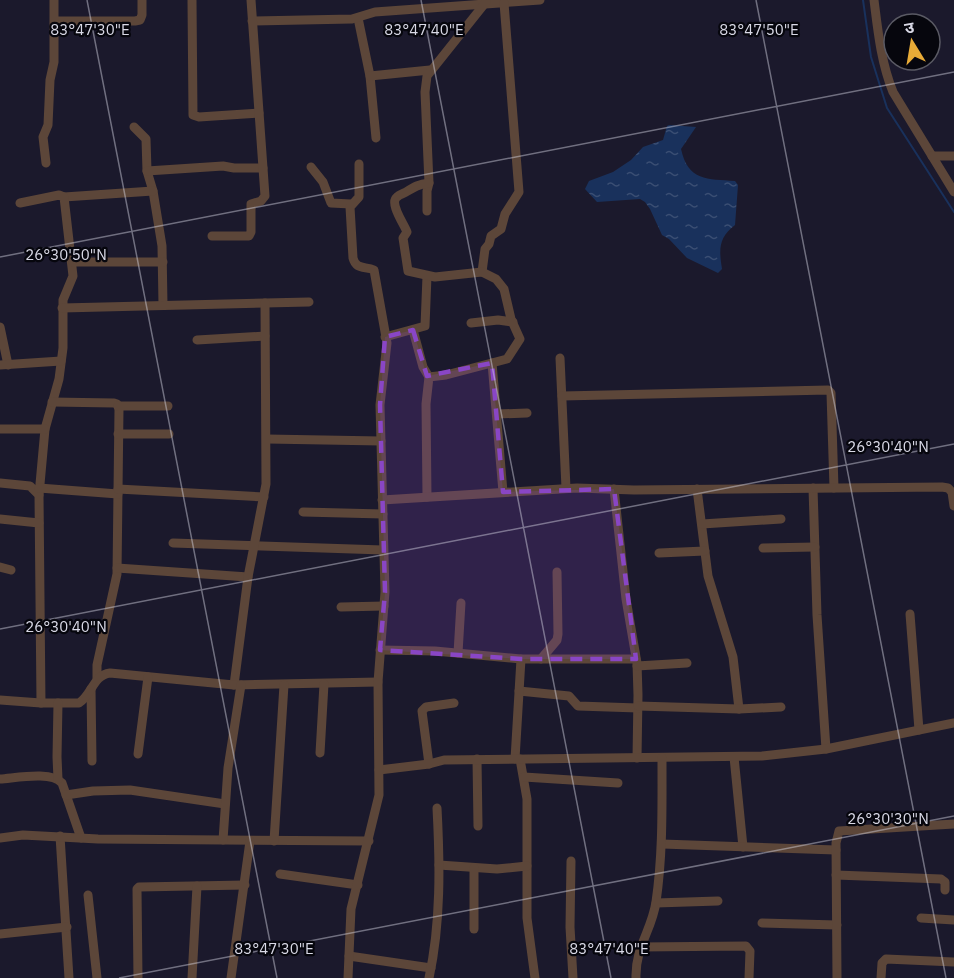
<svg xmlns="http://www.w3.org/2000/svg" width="954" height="978" font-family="'IBM Plex Sans','Noto Sans Devanagari',sans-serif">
	<defs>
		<pattern id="water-ripples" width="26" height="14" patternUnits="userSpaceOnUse" patternTransform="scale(1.5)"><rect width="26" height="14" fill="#19315c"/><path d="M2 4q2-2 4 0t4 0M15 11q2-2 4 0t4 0" fill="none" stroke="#3a4e73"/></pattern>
	</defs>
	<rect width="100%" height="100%" fill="#1b192c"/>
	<!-- water -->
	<path fill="url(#water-ripples)" d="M 669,125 L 696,127 L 681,149 C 688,181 707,179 735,181 L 738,185 L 735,225 C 718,238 719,250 722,269 L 718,273 L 687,258 L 669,239 L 662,235 L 650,209 L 645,202 L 640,199 L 597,202 L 585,189 L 589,181 L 613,172 L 631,160 L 643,147 L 663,140 L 667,126 Z"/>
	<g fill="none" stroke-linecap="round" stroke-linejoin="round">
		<!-- stream -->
		<polyline stroke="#19315c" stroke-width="2" points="863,0 871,57 887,108 954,212"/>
		<!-- minor -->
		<g stroke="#5c4639" stroke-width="9">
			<polyline points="192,0 193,115 199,117 259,113"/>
			<path d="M 874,0 C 878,32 881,62 893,92 L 954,192"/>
			<polyline points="358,18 370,76 376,138"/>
			<polyline points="55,21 135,21 140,20 142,15 142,0"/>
			<polyline points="252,21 352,19 375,12 540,0"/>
			<polyline points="370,76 430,70"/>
			<polyline points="134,127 146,139 147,171 153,191 162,246 163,305"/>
			<polyline points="932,156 954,156"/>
			<polyline points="46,163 43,137 48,125 50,80 54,62 54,0"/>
			<polyline points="311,167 323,182 331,203 351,204"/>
			<polyline points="147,171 223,166 234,168 263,168"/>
			<polyline points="64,197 153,191"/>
			<polyline points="20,203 59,195 64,197 73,276 63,300 63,348 59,379 45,429 39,495"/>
			<polyline points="427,211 427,191 429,183 425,92 427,76 486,2"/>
			<polyline points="212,236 249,236 251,232 251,204 261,201 265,196 251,0"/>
			<polyline points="73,262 163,262"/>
			<polyline points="482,272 485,249 489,244 491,236 501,229 505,214 519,192 504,3"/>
			<polyline points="62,308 309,302"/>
			<polyline points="471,323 498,320 513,322"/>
			<polyline points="0,327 8,365"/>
			<polyline points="413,330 423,367 429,377"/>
			<polyline points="385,337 425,326 427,276"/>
			<polyline points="197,340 265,336"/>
			<polyline points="560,358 566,488"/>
			<polyline points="492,363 503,492"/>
			<polyline points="0,365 61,361"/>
			<polyline points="562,396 828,390 831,393 834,488"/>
			<polyline points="52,402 114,403 117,404 119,409 117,574 97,665 97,679"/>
			<polyline points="118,406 168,406"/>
			<polyline points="497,414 527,413"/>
			<polyline points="0,429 45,429"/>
			<polyline points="118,434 169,434"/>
			<polyline points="267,439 381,441"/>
			<polyline points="0,483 30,486 39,495 41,703"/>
			<polyline points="39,488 118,494"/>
			<polyline points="813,488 817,615 826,749"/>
			<polyline points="118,489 264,497"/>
			<polyline points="614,489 626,599 637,663 638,695 637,758"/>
			<polyline points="697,489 708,576 733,657 739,709"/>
			<path d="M 427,497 L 426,404 L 429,377 L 446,375 L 507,359 L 520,339 L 511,319 L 504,289 L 496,279 L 482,272 L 435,277 L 408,271 L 403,238 L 407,232 C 404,224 389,203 397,197 C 400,194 403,194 406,192 C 414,187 419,184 429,183"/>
			<polyline points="382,500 577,488 634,490 942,487 948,488 952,492 954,506"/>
			<polyline points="303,512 383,514"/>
			<polyline points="0,519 39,523"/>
			<polyline points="702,524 781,519"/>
			<polyline points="173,543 383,550"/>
			<polyline points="763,548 815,547"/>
			<polyline points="659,553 705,551"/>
			<polyline points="0,567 11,570"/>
			<polyline points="117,568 248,577"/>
			<polyline points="341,607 384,606"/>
			<polyline points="910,614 919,730"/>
			<polyline points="380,650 435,651 521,659 636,659"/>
			<polyline points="458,653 461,603"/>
			<polyline points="541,659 557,640 558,634 557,572"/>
			<polyline points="637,666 687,663"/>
			<polyline points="234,685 248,577 266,484 265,303"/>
			<polyline points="91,689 92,761"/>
			<polyline points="519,691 569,696 578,706 638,708"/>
			<path d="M 0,700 L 41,703 L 79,703 C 92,695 93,675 110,673 L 234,685 L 378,682"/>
			<polyline points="638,706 739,709 781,707"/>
			<polyline points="320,753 324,684"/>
			<polyline points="138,754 148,677"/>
			<polyline points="734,757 743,847"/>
			<polyline points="477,759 478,826"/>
			<polyline points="515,759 521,659"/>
			<polyline points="520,759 527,799 527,918 535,978"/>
			<polyline points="429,764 422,711 426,707 454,703"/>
			<polyline points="379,770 429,764 444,760 762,756 826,749 954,723"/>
			<polyline points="524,777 618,783"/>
			<path d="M 0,779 C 16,778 52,771 62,783 L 81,838"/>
			<polyline points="58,779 57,757 58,703"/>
			<polyline points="66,795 93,791 130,790 225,804"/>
			<polyline points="60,836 69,978"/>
			<polyline points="0,838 23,835 98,839 369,841"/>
			<polyline points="223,840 228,768 241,685"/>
			<polyline points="274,841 284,685"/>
			<polyline points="662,844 836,850"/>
			<polyline points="571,861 570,927 573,978"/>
			<polyline points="439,865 497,869 527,866"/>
			<polyline points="280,874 358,885"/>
			<polyline points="836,875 941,879 945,882 945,890"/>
			<polyline points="88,895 97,978"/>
			<polyline points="656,903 718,901"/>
			<polyline points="921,918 954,920"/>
			<polyline points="762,923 837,925"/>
			<polyline points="474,929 474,868"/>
			<polyline points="0,934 67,927"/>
			<polyline points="640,947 746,946 750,951 749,978"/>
			<polyline points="349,956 431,968"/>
			<polyline points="138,978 137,889 139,887 245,885"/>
			<polyline points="192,978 197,886"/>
			<polyline points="231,978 250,841"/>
			<path d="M 348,978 L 351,909 L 379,795 L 378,682 L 385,592 L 380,405 L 387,343 L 374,270 C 365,266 356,270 353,258 L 350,207 L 359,197 L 359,164"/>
			<path d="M 429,978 C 441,923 440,864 437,808"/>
			<path d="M 636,978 C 635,947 652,930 656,902 C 663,853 662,808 662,758"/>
			<polyline points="837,978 836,843 839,831 954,824"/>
			<polyline points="881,978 882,963 886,959 954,962"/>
		</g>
	</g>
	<!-- marked area -->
	<path fill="#8946c5" fill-opacity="0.2" stroke="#8946c5" stroke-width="4.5" stroke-dasharray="12 8" stroke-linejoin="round" d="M 413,330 L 427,376 L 492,363 L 503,492 L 614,489 L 636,659 L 521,659 L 380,650 L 385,592 L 380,405 L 385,337 Z"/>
	<!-- ticks -->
	<path fill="none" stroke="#d9d9e6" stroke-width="1.5" stroke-opacity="0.45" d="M 87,0 L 277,978M 421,0 L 611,978M 756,0 L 946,978M 0,257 L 954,72M 0,629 L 954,444M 119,978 L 954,816"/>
	<g font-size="15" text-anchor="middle" fill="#d9d9e6" stroke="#06060d" stroke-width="4.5" stroke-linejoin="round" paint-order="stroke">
		<text x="90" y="35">83°47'30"E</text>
		<text x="424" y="35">83°47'40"E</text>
		<text x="759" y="35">83°47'50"E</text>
		<text x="66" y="260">26°30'50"N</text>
		<text x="888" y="452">26°30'40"N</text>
		<text x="66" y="632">26°30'40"N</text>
		<text x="888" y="824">26°30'30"N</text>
		<text x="274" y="954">83°47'30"E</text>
		<text x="609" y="954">83°47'40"E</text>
	</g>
	<!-- north arrow -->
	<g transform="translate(912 42) rotate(349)"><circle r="28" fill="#06060d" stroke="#5a5a64" stroke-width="1.5"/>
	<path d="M0-4.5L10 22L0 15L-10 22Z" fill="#e8ab37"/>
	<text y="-9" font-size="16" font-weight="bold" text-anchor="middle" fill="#d9d9e6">उ</text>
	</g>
</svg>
